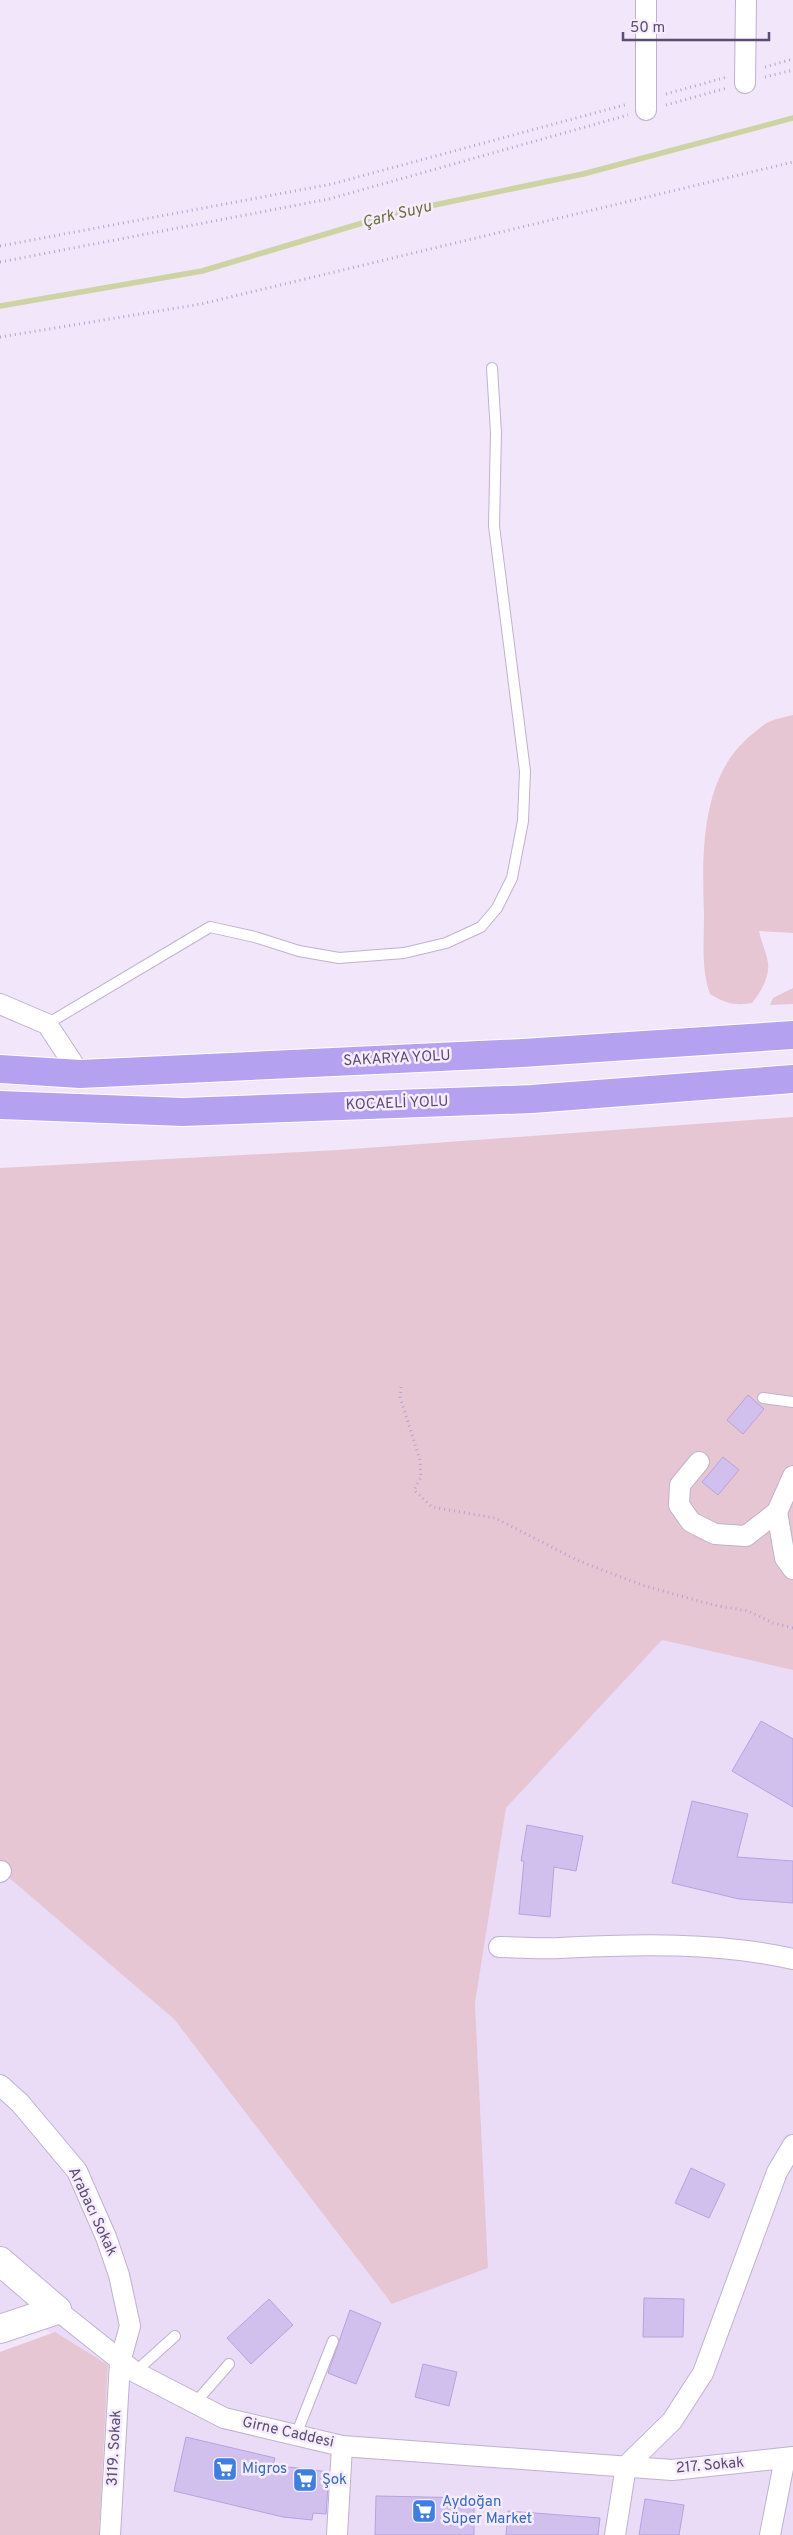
<svg xmlns="http://www.w3.org/2000/svg" width="793" height="2535" font-family="Overpass,sans-serif">
	<rect width="100%" height="100%" fill="#f2e6fa"/>
	<!-- residential -->
	<polygon fill="#eadbf7" points="662,1640 793,1670 793,2535 117,2535 120,2376 27,2318 0,2332 0,1850 174,2019 393,2304 488,2268 475,2003 506,1808"/>
	<!-- green -->
	<g fill="#e7c6d4">
		<path d="M 793,715 L 793,933 L 759,931 C 761,941 765,949 767,958 C 772,974 761,992 752,1003 C 734,1006 725,1003 710,994 C 701,969 704,940 704,914 C 702,852 700,773 755,732 C 760,728 765,723 771,721 C 778,718 786,717 793,715 Z"/>
		<polygon points="793,988 793,1004 770,1005 773,998"/>
		<polygon points="793,1117 793,1670 662,1640 506,1808 475,2003 488,2268 392,2304 174,2019 0,1870 0,1168 338,1150"/>
		<polygon points="55,2332 108,2365 99,2535 0,2535 0,2352"/>
	</g>
	<g fill="none" stroke-linecap="round" stroke-linejoin="round">
		<!-- stream -->
		<polyline stroke="#cdd3a3" stroke-width="5.5" points="0,306 202,271 396,213 583,174 793,118"/>
	</g>
	<!-- building -->
	<g fill="#d1c0ee" stroke="#b7a2df">
		<polygon points="748,1395 764,1409 743,1434 727,1420"/>
		<polygon points="723,1457 739,1470 718,1495 702,1482"/>
		<polygon points="761,1721 793,1739 793,1807 732,1771"/>
		<polygon points="692,1801 748,1814 737,1857 793,1861 793,1903 739,1899 672,1883"/>
		<polygon points="527,1825 583,1836 576,1871 554,1867 550,1917 519,1914 524,1861 521,1861"/>
		<polygon points="691,2168 725,2184 709,2218 675,2203"/>
		<polygon points="644,2298 684,2299 683,2337 643,2337"/>
		<polygon points="269,2299 293,2325 251,2364 227,2338"/>
		<polygon points="350,2310 381,2323 356,2384 328,2373"/>
		<polygon points="423,2364 457,2372 449,2406 415,2397"/>
		<polygon points="186,2437 275,2458 273,2465 329,2472 326,2514 313,2513 312,2520 283,2517 174,2491"/>
		<polygon points="376,2496 474,2498 474,2535 375,2535"/>
		<polygon points="645,2499 684,2505 679,2535 639,2535"/>
		<polygon points="508,2511 600,2518 598,2535 506,2535"/>
	</g>
	<g fill="none" stroke-linecap="round" stroke-linejoin="round">
		<defs>
			<g id="lane">
				<polyline points="47,1024 210,927 255,937 299,951 339,958 404,953 446,943 481,927 497,908 512,878 523,821 525,771 494,526 496,433 492,368"/>
				<polyline points="763,1398 793,1402"/>
				<polyline points="135,2372 175,2336"/>
				<polyline points="195,2403 229,2364"/>
				<polyline points="296,2435 333,2341"/>
			</g>
			<g id="street">
				<polyline points="646,0 646,110"/>
				<polyline points="745,83 746,0"/>
				<polyline points="0,1004 47,1024 80,1074"/>
				<polyline points="699,1462 680,1485 679,1505 691,1522 715,1534 746,1536 777,1512 793,1476"/>
				<polyline points="777,1512 785,1558 793,1569"/>
				<polyline points="0,1872 1,1871"/>
				<path d="M 499,1947 C 519,1947 540,1949 560,1948 C 636,1944 718,1942 793,1959"/>
				<polyline points="0,2085 20,2103 77,2171 106,2237 119,2275 130,2326 120,2362 110,2535"/>
				<polyline points="57,2310 135,2372 224,2418 342,2446 672,2470 793,2457"/>
				<polyline points="626,2466 672,2421 703,2373 777,2172 793,2145"/>
				<polyline points="337,2535 342,2446"/>
				<polyline points="615,2535 626,2466"/>
				<polyline points="770,2535 785,2458"/>
			</g>
			<g id="secondary">
				<polyline points="0,2261 57,2310"/>
				<polyline points="0,2329 57,2310"/>
			</g>
			<g id="highway">
				<polyline points="0,1069 80,1074 523,1053 793,1035"/>
				<polyline points="0,1105 183,1112 532,1099 793,1079"/>
			</g>
		</defs>
		<!-- lane casing -->
		<use href="#lane" stroke="#bfb2d0" stroke-width="12"/>
		<!-- street casing -->
		<use href="#street" stroke="#bfb2d0" stroke-width="22"/>
		<!-- secondary casing -->
		<use href="#secondary" stroke="#c1b2d5" stroke-width="30"/>
		<!-- highway casing -->
		<use href="#highway" stroke="#fff" stroke-width="30"/>
		<!-- path -->
		<g stroke="#b4a3d3" stroke-width="3" stroke-dasharray="1 4" stroke-linecap="butt">
			<polyline points="765,67 793,59"/>
			<polyline points="765,77 793,70"/>
			<polyline points="666,94 727,77"/>
			<polyline points="666,105 727,88"/>
			<polyline points="0,246 332,184 628,104"/>
			<polyline points="0,262 329,199 628,115"/>
			<polyline points="0,337 201,304 793,162"/>
			<polyline points="401,1387 400,1397 420,1460 421,1477 414,1490 432,1507 495,1518 579,1561 642,1585 713,1605 748,1611 773,1623 793,1628"/>
		</g>
		<!-- lane -->
		<use href="#lane" stroke="#fff" stroke-width="10"/>
		<!-- street -->
		<use href="#street" stroke="#fff" stroke-width="20"/>
		<!-- secondary -->
		<use href="#secondary" stroke="#fff" stroke-width="28"/>
		<!-- highway -->
		<use href="#highway" stroke="#b4a2f0" stroke-width="28"/>
	</g>
	<!-- icons -->
	<defs>
		<symbol id="supermarket-square" viewBox="-11 -11 22 22"><rect x="-9" y="-9" width="18" height="18" rx="4" fill="#3f7fe0" stroke="#f6ecfe"/><path d="M-6-5.5h2.5l.6 2H6L4.5 2H-2.5L-4.4-4H-6ZM-1.5 3.2a1.3 1.3 0 1 0 .1 0ZM3 3.2a1.3 1.3 0 1 0 .1 0Z" fill="#fff"/></symbol>
	</defs>
	<g fill-rule="evenodd">
		<use href="#supermarket-square" x="211" y="2455" width="28" height="28"/>
		<use href="#supermarket-square" x="291" y="2466" width="28" height="28"/>
		<use href="#supermarket-square" x="410" y="2497" width="28" height="28"/>
	</g>
	<g text-anchor="middle" dominant-baseline="central" stroke-width="5" stroke-linejoin="round" paint-order="stroke">
		<!-- street labels -->
		<g font-size="15" fill="#594d72" stroke="#f6ecfe">
			<text transform="translate(397 1059) rotate(-3)">SAKARYA YOLU</text>
			<text transform="translate(397 1104) rotate(-2)">KOCAELİ YOLU</text>
			<text transform="translate(92 2212) rotate(65)">Arabacı Sokak</text>
			<text transform="translate(288 2433) rotate(13)">Girne Caddesi</text>
			<text transform="translate(115 2448) rotate(-87)">3119. Sokak</text>
			<text transform="translate(710 2466) rotate(-5)">217. Sokak</text>
		</g>
		<!-- shop labels -->
		<g font-size="15" fill="#366cbe" stroke="#f6ecfe" text-anchor="start">
			<text x="242" y="2469">Migros</text>
			<text x="322" y="2480">Şok</text>
			<text x="442" y="2502">Aydoğan<tspan x="442" dy="17">Süper Market</tspan></text>
		</g>
		<!-- water labels -->
		<g font-size="16" font-style="italic" fill="#68703e" stroke="#f6ecfe">
			<text transform="translate(397 215) rotate(-14)">Çark Suyu</text>
		</g>
	</g>
	<!-- scale -->
	<path d="M623 32v8h146v-8" fill="none" stroke="#594d72" stroke-width="2.5"/>
	<text x="630" y="32" font-size="15" fill="#594d72" stroke="#f6ecfe" stroke-width="4" paint-order="stroke">50 m</text>
</svg>
